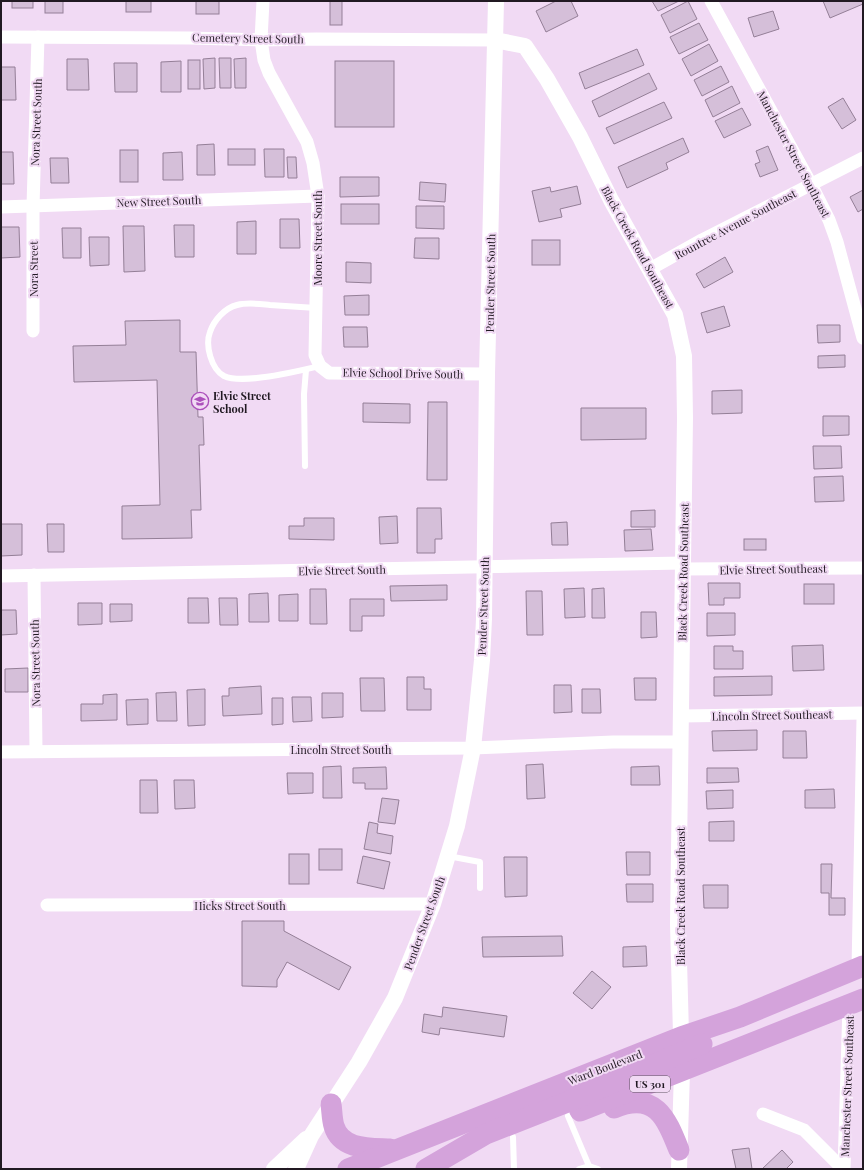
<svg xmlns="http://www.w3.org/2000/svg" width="864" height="1170" font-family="'Playfair Display',serif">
	<rect width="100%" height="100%" fill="#f1daf4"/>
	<!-- building -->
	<g fill="#d5bfd9" stroke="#947f97">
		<rect x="12" y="1" width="21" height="7"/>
		<rect x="45" y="1" width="18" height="12"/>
		<rect x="126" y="1" width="25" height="11"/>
		<rect x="196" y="1" width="23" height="13"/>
		<rect x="330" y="1" width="12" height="24"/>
		<polygon points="556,1 571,1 578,16 546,32 536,11"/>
		<polygon points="652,1 679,1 658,11"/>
		<polygon points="688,1 697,19 670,33 661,15"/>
		<polygon points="823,1 863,1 863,4 830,18"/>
		<polygon points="773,11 779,29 754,37 748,18"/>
		<polygon points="699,23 708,40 679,54 670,37"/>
		<polygon points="709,44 718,61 691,76 682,59"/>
		<polygon points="637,49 644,65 585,89 579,73"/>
		<polygon points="215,58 215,88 204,89 203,59"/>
		<polygon points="219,58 231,58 231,88 220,88"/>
		<polygon points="246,58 246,88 235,88 234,59"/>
		<polygon points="67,59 88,59 89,90 67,90"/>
		<rect x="188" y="60" width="12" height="29"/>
		<polygon points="181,61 181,92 161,92 161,62"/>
		<rect x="335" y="61" width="59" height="66"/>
		<polygon points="114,63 137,63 137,92 115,92"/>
		<polygon points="721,66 729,82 702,96 694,80"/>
		<polygon points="1,67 15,67 16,100 1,100"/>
		<polygon points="649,73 657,89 599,117 592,101"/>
		<polygon points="732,86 740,103 713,117 705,100"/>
		<polygon points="843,98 856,120 842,129 828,107"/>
		<polygon points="664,102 672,118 614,144 606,128"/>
		<polygon points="742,108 751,125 724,138 715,121"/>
		<polygon points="683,138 689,152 666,163 668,169 627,188 618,167"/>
		<polygon points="214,144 215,175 197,175 197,145"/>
		<polygon points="768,146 778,170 760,177 755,164 760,162 756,151"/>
		<rect x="228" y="149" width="27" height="16"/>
		<polygon points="264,149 284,149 284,177 265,177"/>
		<rect x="120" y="150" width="18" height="32"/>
		<polygon points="1,152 13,152 14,184 1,184"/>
		<polygon points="182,152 183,180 163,180 163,153"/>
		<polygon points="287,157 296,157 297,178 288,178"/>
		<polygon points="50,158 68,158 69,183 51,183"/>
		<polygon points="340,177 379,177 379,196 340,197"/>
		<polygon points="420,182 446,184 445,202 419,200"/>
		<polygon points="577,186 581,204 560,209 562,217 539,222 532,191 550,187 551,192"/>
		<polygon points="863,190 863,209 858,212 850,197"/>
		<rect x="341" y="204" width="38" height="20"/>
		<polygon points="416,206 444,206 444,229 416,228"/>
		<polygon points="280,219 299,219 300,248 280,248"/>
		<polygon points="256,221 256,254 237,254 237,222"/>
		<polygon points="174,225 194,225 194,257 175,257"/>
		<polygon points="123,226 144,226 145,271 124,272"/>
		<polygon points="1,227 19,227 20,257 1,258"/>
		<polygon points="62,228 81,228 81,258 63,258"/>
		<polygon points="89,237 109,237 109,265 90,266"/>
		<polygon points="415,238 439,238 439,259 414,258"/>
		<rect x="532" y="240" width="28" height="25"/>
		<polygon points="725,257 733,272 704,288 696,274"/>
		<polygon points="346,262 371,263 371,283 346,282"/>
		<polygon points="369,295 369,315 345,315 344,296"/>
		<polygon points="724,306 730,326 707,333 701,313"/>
		<polygon points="180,320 180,352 196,352 198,417 203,417 204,445 199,445 201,510 191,510 192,538 122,539 122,506 160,505 157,380 74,382 73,346 126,345 125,321"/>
		<polygon points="817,325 840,325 840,342 818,343"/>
		<polygon points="343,327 367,327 368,347 344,347"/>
		<polygon points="845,355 845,367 818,368 818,356"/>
		<polygon points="742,390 742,413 712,414 712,391"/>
		<polygon points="428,402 447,402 447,480 427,480"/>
		<polygon points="363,403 410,404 410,423 363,422"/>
		<polygon points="581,408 646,408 646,439 581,440"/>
		<polygon points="823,416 849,416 849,435 823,436"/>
		<polygon points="813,446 841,446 842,468 814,469"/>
		<polygon points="843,476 844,501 815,502 814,477"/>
		<polygon points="417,508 441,508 442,539 435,539 435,553 417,553"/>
		<polygon points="655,510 655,527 631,527 631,511"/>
		<polygon points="397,516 398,543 380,544 379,517"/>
		<polygon points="304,518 334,518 334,540 289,539 289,526 304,526"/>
		<polygon points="567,522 568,545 552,545 551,523"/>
		<polygon points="1,524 22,524 22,555 1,556"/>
		<polygon points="47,524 64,524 64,552 48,552"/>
		<polygon points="651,529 653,550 625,551 624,530"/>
		<rect x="744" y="539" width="22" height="11"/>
		<polygon points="708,583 740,583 740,598 724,598 724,605 709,605"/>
		<rect x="804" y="584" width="30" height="20"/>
		<polygon points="447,585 447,600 391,601 390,586"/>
		<polygon points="584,588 585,617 565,618 564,589"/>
		<polygon points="604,588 605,618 592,618 592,589"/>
		<polygon points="310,589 326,589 327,624 310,624"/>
		<polygon points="526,591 542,591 543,635 527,635"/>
		<polygon points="268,593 269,622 249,622 249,594"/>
		<polygon points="298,594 298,621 279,621 279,595"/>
		<polygon points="188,598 208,598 209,623 188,623"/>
		<polygon points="219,598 237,598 238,625 220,625"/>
		<polygon points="350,599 384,599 384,616 362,616 362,631 350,631"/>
		<polygon points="78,603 102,603 102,624 78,625"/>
		<polygon points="110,604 132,604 132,621 110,622"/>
		<polygon points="1,610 16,610 17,634 1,635"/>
		<polygon points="641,612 656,612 657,637 641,638"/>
		<polygon points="707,613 735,613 735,635 707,636"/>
		<polygon points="823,645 824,670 793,671 792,646"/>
		<polygon points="714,646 733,646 733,651 743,651 743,669 714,669"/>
		<polygon points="28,668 28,692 5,692 5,669"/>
		<polygon points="772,676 772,695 714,696 714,677"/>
		<polygon points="407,677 424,677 424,689 431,689 431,710 407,710"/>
		<polygon points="360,678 384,678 385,711 361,711"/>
		<polygon points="634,678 656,678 656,700 635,700"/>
		<polygon points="554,685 571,685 572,712 554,713"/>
		<polygon points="261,686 262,714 223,716 222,696 229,696 229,688"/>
		<polygon points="205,689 205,725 188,726 187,690"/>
		<polygon points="582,689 600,689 601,713 582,713"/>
		<polygon points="176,692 177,721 157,721 156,693"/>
		<polygon points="322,693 343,693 343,717 322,718"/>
		<polygon points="117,694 117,720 81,721 81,704 103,704 103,695"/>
		<polygon points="292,697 311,697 312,721 293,722"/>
		<polygon points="272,698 283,698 283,724 272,725"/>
		<polygon points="148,699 148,724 127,725 126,700"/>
		<polygon points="757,730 757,750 713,751 712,731"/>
		<polygon points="783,731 806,731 807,758 783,758"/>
		<polygon points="543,764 545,798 527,799 526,765"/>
		<polygon points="341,766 342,798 323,798 323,767"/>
		<polygon points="659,766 660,785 631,785 631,767"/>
		<polygon points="386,767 387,789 365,789 365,783 353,783 353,768"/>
		<polygon points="707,768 738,768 739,782 707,783"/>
		<polygon points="287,773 313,773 313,793 288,794"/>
		<polygon points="140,780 157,780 158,813 140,813"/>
		<polygon points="174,780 194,780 195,808 175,809"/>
		<polygon points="834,789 835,808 805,808 805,790"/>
		<polygon points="733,790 733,808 707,809 706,791"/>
		<polygon points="382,798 399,800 395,824 378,822"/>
		<polygon points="734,821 734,841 709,841 709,822"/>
		<polygon points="369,822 378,824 377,833 393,836 391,854 364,849"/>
		<rect x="319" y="849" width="23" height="21"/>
		<polygon points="626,852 650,852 650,875 627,875"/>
		<rect x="289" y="854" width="20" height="30"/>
		<polygon points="363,856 390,862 384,889 357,883"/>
		<polygon points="504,857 527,857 527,896 505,897"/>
		<polygon points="821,864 832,864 831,898 845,898 845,915 829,915 829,893 821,893"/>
		<polygon points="626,884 653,884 653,902 627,902"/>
		<polygon points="703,885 728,885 728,908 704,908"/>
		<polygon points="242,921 284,921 284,931 351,967 339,990 287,962 277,980 277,987 242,986"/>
		<polygon points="562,936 563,956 483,957 482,937"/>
		<polygon points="646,946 647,966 623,967 623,947"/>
		<polygon points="592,971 611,987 592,1009 573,993"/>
		<polygon points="443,1007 507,1016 504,1037 440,1028 439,1035 422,1032 424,1014 442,1017"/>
		<polygon points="749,1148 752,1169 736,1169 732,1150"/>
		<polygon points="782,1150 793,1162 786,1169 762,1169"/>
	</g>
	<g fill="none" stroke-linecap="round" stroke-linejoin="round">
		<!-- service -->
		<g stroke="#fff" stroke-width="6">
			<path d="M 316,308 C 301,307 286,306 270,305 C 260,304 248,302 237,305 C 225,308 214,320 210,332 C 205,345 211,369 224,376 C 243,385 299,371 320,366"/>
			<polyline points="305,466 304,394 306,370"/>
			<polyline points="448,856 480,862 480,888"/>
			<polyline points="568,1116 589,1166 598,1169"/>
			<polyline points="513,1137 514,1169"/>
			<polyline points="579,1169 589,1166"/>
		</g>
		<!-- minor -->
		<g stroke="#fff" stroke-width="13">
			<polyline points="263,1 261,40 264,60 269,73 307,142 313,163 318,196 315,355 320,366 329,373 487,374"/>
			<polyline points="711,1 811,184 829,220 837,242 863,338"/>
			<polyline points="1,37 190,38 261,40 316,39 495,40"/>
			<polyline points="1,207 318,196"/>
			<polyline points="650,269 702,240 863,158"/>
			<polyline points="33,331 33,206 38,37"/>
			<polyline points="683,569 863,568"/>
			<polyline points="34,575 36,751"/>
			<polyline points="1,576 683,563"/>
			<polyline points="681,716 863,713"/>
			<polyline points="1,752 473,748 613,742 681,742"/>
			<polyline points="47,905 433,904"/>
			<polyline points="858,969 863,719"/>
			<polyline points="763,1114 804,1130 843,1169"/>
			<polyline points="844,1169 849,1004"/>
		</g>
		<!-- tertiary -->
		<g stroke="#fff" stroke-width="16">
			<polyline points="495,40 525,46 547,79 580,137 611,200 675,315 684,356 685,418 678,924 682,1071 679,1169"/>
			<polyline points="274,1169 306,1139"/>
			<polyline points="296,1169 311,1136 359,1062 395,998 433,904 457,826 473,748 482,660 484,619 487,374 496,1"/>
		</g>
		<!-- trunk -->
		<g stroke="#d4a3db" stroke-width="21">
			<path d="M 331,1104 C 332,1111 332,1120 334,1126 C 341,1150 370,1148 390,1149"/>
			<path d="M 614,1108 C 655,1091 666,1117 679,1150"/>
			<polyline points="580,1111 863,999"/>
			<polyline points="348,1169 681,1037 740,1017 863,966"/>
			<polyline points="426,1169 486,1134 570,1101 702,1044"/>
		</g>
	</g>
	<!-- icons -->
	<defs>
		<symbol id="school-ring" viewBox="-11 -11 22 22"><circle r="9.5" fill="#f1daf4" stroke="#ac50bb" stroke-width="1.5"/><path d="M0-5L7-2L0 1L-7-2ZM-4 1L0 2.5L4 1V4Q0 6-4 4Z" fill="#ac50bb"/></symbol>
	</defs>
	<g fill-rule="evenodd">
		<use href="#school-ring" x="190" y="391" width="20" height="20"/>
	</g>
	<g text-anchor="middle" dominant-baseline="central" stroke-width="4" stroke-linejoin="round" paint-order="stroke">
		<!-- shield labels -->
		<rect fill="#f1daf4" stroke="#5f5361" stroke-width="1" x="630" y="1076" width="40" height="16" rx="3"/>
		<g font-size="10" font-weight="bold" fill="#211922">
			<text x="650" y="1084">US 301</text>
		</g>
		<!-- street labels -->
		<g font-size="11" fill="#211922" stroke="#f1daf4">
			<text transform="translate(248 38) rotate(1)">Cemetery Street South</text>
			<text transform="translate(36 122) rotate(-88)">Nora Street South</text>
			<text transform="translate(794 154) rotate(62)">Manchester Street Southeast</text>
			<text transform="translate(159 201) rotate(-2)">New Street South</text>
			<text transform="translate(735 224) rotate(-28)">Rountree Avenue Southeast</text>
			<text transform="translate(317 238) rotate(-90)">Moore Street South</text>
			<text transform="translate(638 247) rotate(61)">Black Creek Road Southeast</text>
			<text transform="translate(33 269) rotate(-90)">Nora Street</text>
			<text transform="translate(490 283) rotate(-89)">Pender Street South</text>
			<text transform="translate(403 373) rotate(1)">Elvie School Drive South</text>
			<text transform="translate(773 569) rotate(-1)">Elvie Street Southeast</text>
			<text transform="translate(342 570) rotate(-1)">Elvie Street South</text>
			<text transform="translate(683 572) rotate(-89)">Black Creek Road Southeast</text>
			<text transform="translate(483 606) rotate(-88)">Pender Street South</text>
			<text transform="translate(35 663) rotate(-91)">Nora Street South</text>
			<text transform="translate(772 715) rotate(-1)">Lincoln Street Southeast</text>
			<text x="341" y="749">Lincoln Street South</text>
			<text transform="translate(680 896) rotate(-90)">Black Creek Road Southeast</text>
			<text x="240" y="905">Hicks Street South</text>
			<text transform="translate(424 923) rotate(-70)">Pender Street South</text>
			<text transform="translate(605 1067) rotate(-21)">Ward Boulevard</text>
			<text transform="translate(847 1086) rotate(-88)">Manchester Street Southeast</text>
		</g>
		<!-- poi labels -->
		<g font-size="11" font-weight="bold" fill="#211922" stroke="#f1daf4" text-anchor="start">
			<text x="213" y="395">Elvie Street<tspan x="213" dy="13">School</tspan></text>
		</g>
	</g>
	<!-- border -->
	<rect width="864" height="1170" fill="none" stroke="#211922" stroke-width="4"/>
</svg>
